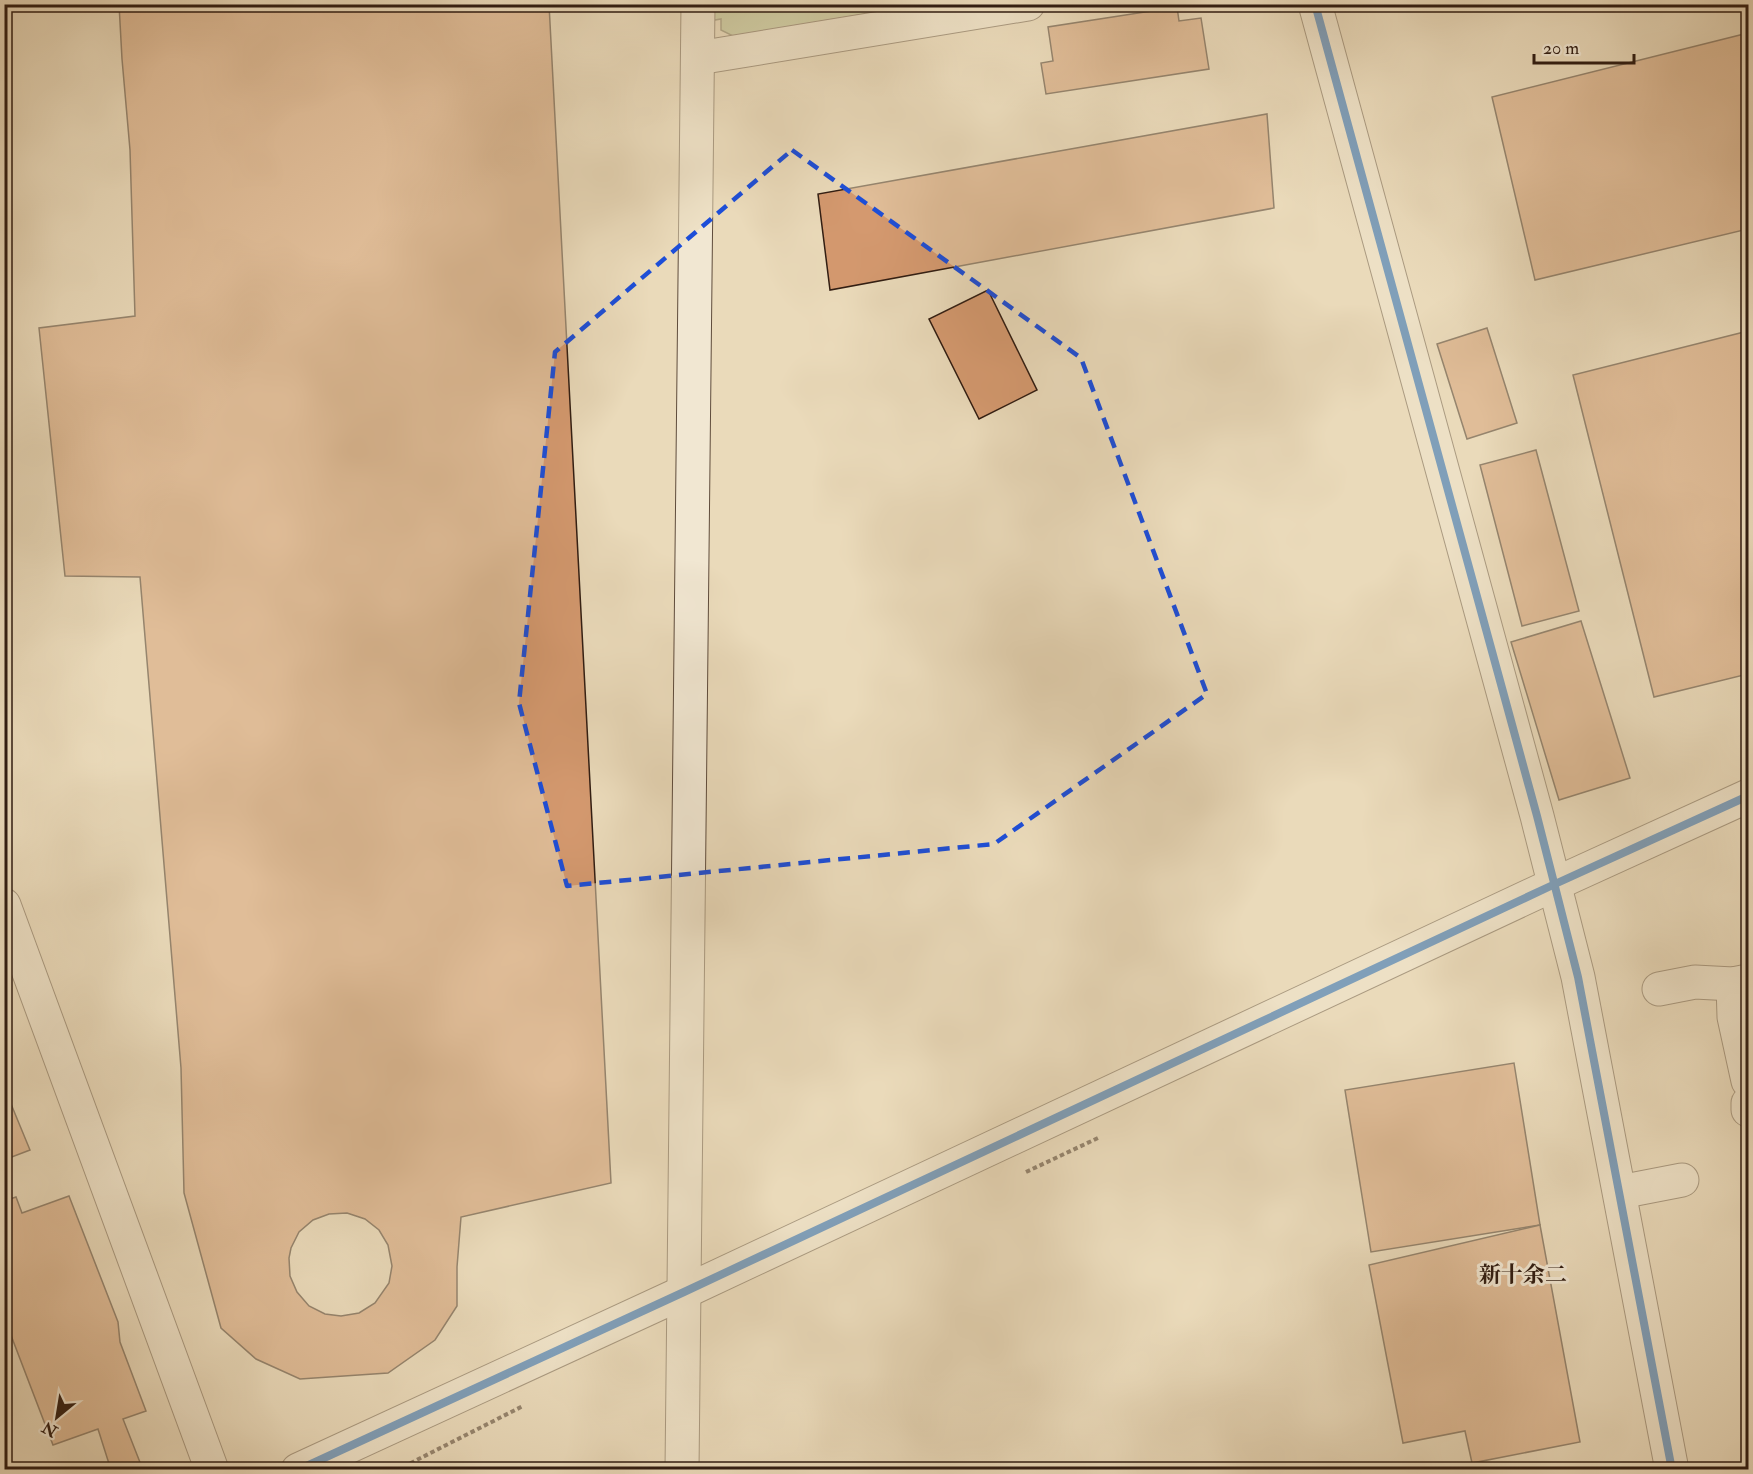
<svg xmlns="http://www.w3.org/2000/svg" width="1753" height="1474" font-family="'IM FELL Double Pica','Noto Serif JP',serif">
	<rect width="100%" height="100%" fill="#eadaba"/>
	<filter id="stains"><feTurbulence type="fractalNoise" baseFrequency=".00333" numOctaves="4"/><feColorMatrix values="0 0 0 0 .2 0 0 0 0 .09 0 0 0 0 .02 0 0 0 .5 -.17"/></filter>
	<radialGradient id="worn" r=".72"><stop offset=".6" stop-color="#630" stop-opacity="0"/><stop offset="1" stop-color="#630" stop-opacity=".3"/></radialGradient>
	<!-- green -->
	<polygon fill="#b7c08f" stroke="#746e50" stroke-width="1.5" points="710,5 919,5 733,36 721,30 721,19 709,21"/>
	<!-- building -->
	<g fill="#d4996f" stroke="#311d12" stroke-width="1.5" fill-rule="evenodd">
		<path d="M 119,4 L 549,4 L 611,1183 L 461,1217 L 457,1267 L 457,1306 L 435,1340 L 388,1373 L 300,1379 L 256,1359 L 221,1328 L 184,1193 L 181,1068 L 140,577 L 65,576 L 39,328 L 135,316 L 130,150 L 122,59 ZM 347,1213 L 365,1219 L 379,1230 L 388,1245 L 392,1266 L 389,1283 L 375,1303 L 359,1313 L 341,1316 L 325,1314 L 309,1306 L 297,1292 L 290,1276 L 289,1258 L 291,1248 L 299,1232 L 313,1220 L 329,1214 Z"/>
		<polygon points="1177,7 1179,21 1201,18 1209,69 1046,94 1041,63 1053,61 1048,27"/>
		<polygon points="1748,33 1748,229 1535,280 1492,97"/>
		<polygon points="1267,114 1274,208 830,290 818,194"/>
		<polygon points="988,290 1037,390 979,419 929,319"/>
		<polygon points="1487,328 1517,423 1467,439 1437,344"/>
		<polygon points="1748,331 1748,674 1654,697 1573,375"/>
		<polygon points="1536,450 1579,611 1522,626 1480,465"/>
		<polygon points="1581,621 1630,778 1559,800 1511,642"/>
		<polygon points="1514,1063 1540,1225 1371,1252 1345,1090"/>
		<polygon points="4,1087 30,1150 4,1160"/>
		<polygon points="69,1196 118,1322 120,1342 146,1411 123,1419 143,1470 111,1470 98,1429 53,1445 4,1317 4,1201 16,1197 22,1213"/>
		<polygon points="1540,1225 1580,1442 1472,1463 1465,1431 1403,1443 1369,1265"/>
	</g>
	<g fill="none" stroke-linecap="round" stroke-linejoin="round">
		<defs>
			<g id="minor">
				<polyline points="1315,4 1537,816 1578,977 1672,1470"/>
				<polyline points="698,58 1028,4"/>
				<polyline points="4,905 212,1470"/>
				<polyline points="1733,984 1734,1017 1748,1081"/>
				<polyline points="1659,989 1695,982 1733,984 1748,981"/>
				<polyline points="1748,1103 1748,1110"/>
				<polyline points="1620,1192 1682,1180"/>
				<polyline points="298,1470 684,1292 1555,884 1748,796"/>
				<polyline points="682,1470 698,4"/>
			</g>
		</defs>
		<!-- minor casing -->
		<use href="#minor" stroke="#5f4c3c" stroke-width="35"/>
		<!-- path -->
		<g stroke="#311d12" stroke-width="4" stroke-dasharray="4.5 3" stroke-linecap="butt">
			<polyline points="1026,1172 1098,1138"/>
			<polyline points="397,1470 523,1406"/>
		</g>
		<!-- minor -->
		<use href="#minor" stroke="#f1e7d2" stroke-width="33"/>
		<defs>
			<g id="cycleway">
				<polyline points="1315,4 1537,816 1578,977 1672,1470"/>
				<polyline points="298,1470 684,1292 1555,884 1748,796"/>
			</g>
		</defs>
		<!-- cycleway casing -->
		<use href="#cycleway" stroke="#f1e7d2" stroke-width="11"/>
		<!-- cycleway -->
		<use href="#cycleway" stroke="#0057b8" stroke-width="8"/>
	</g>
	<!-- marked area -->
	<path d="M0 0H1753V1474H0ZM 792,150 L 1081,358 L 1207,694 L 994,844 L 567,886 L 519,703 L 555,352 Z" fill="#eadaba" fill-opacity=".55" fill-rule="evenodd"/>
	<path fill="none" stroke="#1d4ed8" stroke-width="4.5" stroke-dasharray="12 8" stroke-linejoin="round" d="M 792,150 L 1081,358 L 1207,694 L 994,844 L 567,886 L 519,703 L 555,352 Z"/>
	<g text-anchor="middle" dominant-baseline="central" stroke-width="6" stroke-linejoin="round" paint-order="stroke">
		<!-- neighbourhood labels -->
		<g font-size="22" font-weight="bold" fill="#311d12" stroke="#f1e7d2">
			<text x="1523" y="1275">新十余二</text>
		</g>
	</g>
	<!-- margin -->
	<rect width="1753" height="1474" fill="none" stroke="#eadaba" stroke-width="24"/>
	<rect x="6" y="6" width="1741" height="1462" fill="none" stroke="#311d12" stroke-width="3"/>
	<rect x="12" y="12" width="1729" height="1450" fill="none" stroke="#311d12" stroke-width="1.5"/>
	<!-- north arrow -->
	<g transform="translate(57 1417) rotate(210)" stroke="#f1e7d2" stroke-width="4.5" paint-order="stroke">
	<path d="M0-4.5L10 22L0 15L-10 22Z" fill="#311d12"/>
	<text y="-9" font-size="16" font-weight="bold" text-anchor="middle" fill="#311d12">N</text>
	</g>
	<!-- scale -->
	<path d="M1534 54v9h100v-9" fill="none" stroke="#311d12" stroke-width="3"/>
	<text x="1543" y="54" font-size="18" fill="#311d12" stroke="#f1e7d2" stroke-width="4.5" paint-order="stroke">20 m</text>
	<rect width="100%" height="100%" filter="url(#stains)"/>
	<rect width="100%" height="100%" fill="url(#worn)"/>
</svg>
